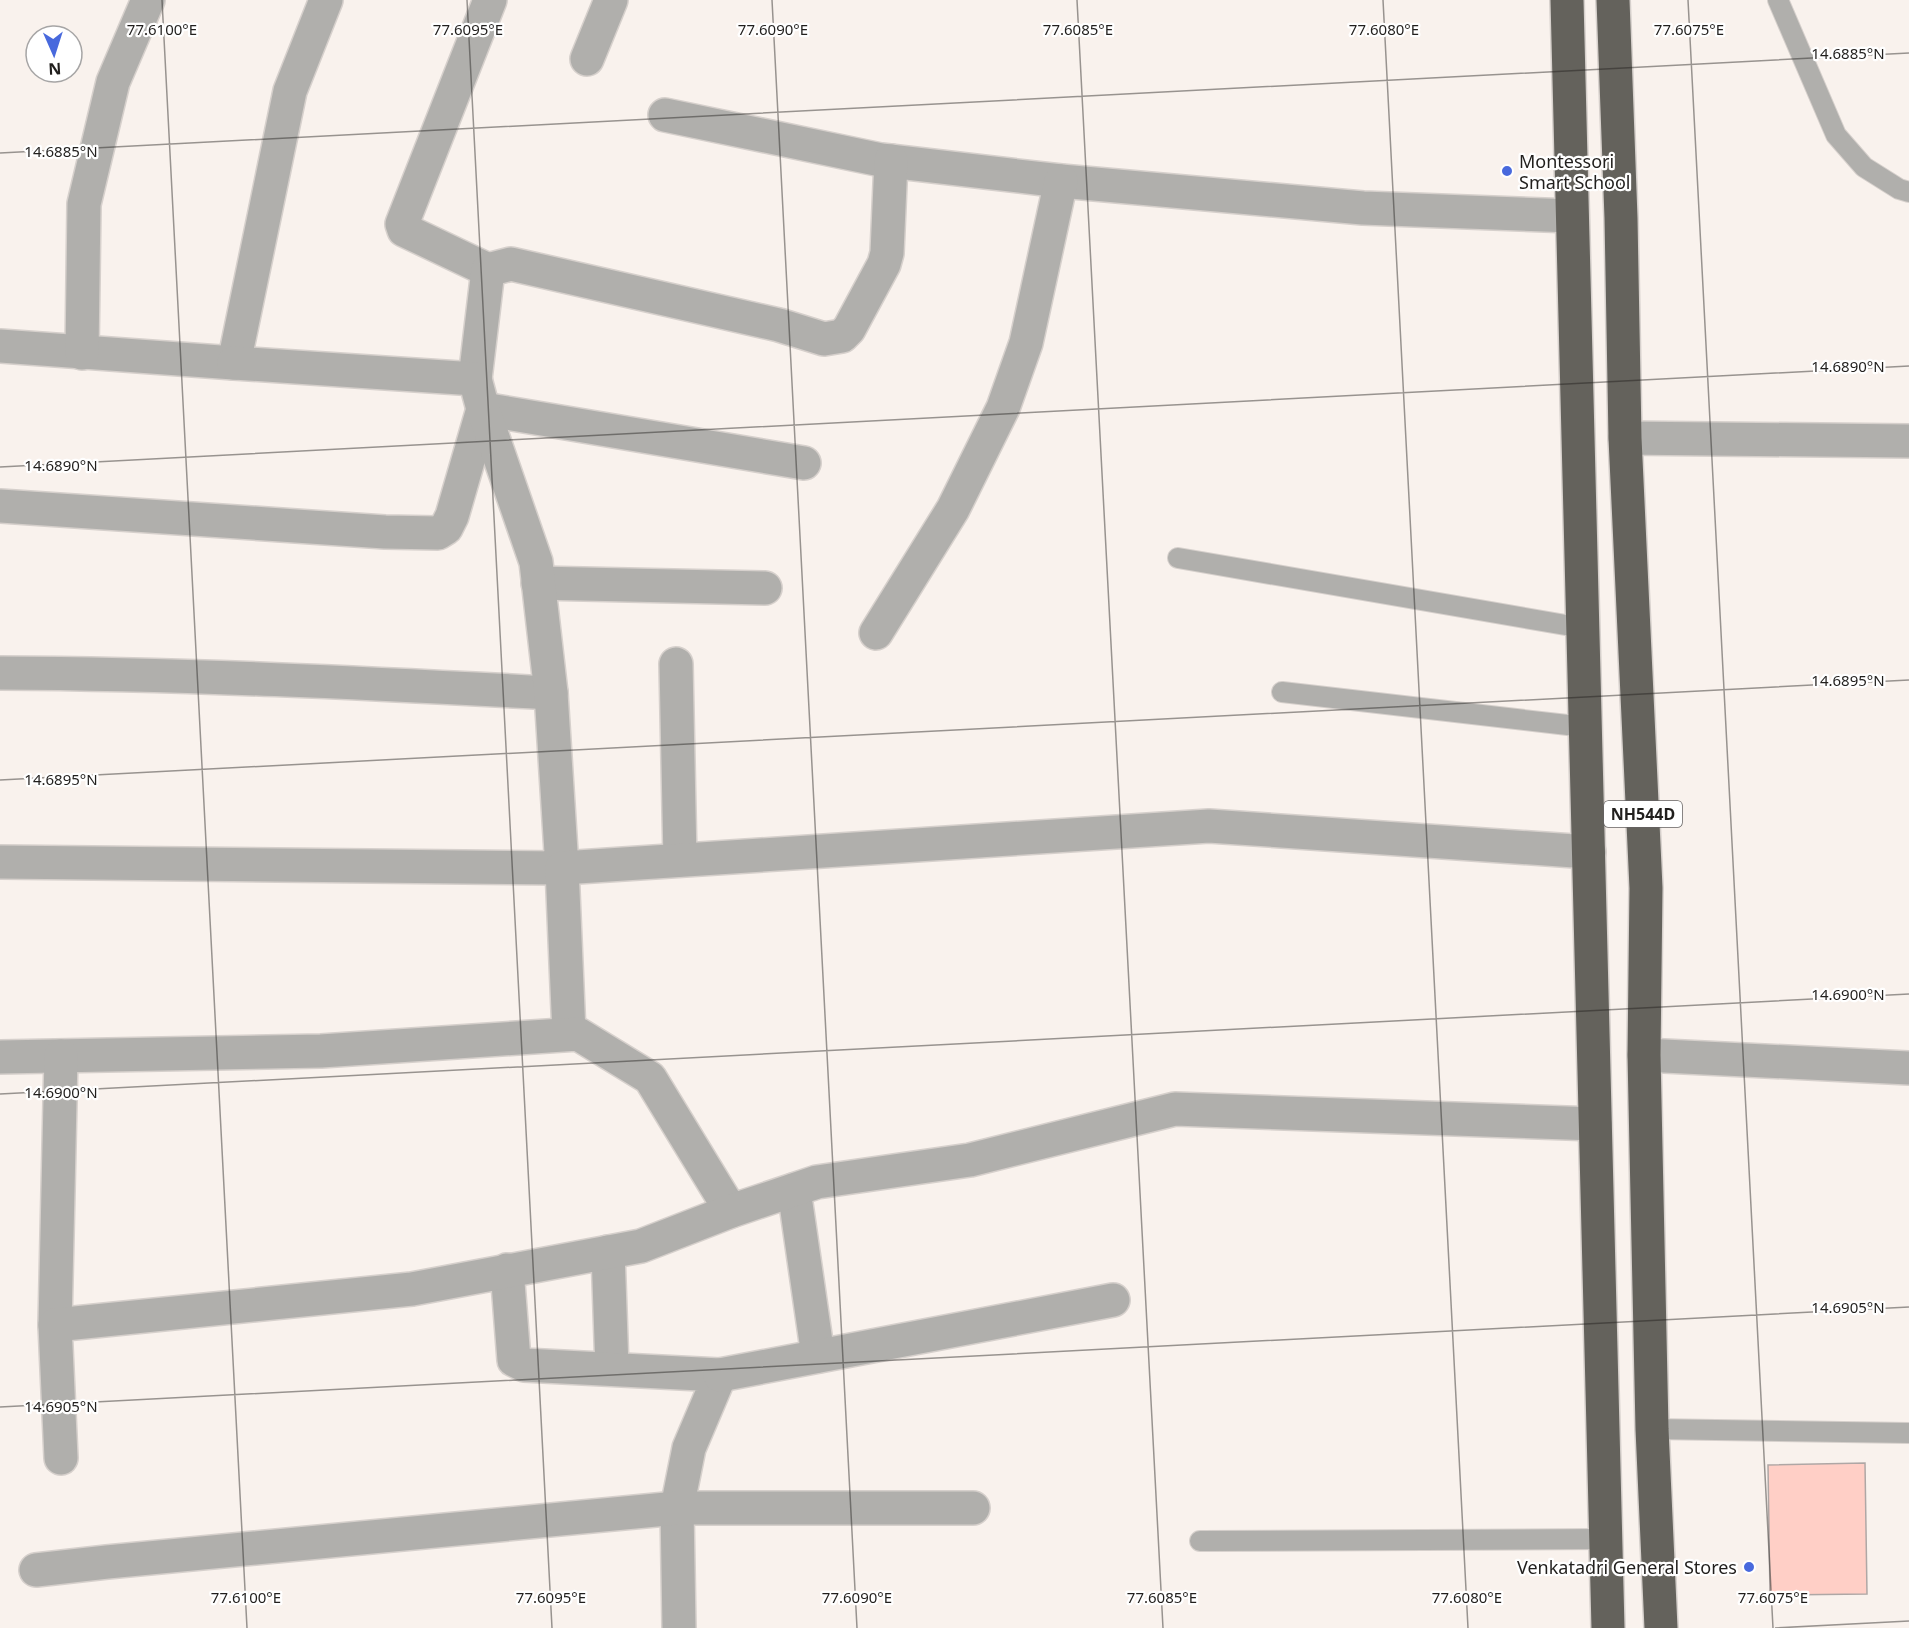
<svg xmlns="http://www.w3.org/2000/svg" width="1909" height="1628" font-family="'Noto Sans',sans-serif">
	<rect width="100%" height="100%" fill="#f9f2ed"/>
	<!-- building -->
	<polygon fill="#ffcfc6" stroke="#afa7a5" stroke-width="1.5" points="1865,1463 1867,1594 1770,1595 1768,1465"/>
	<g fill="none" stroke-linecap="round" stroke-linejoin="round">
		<defs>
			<g id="lane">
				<polyline points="1778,0 1836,135 1864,167 1899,189 1909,192"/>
				<polyline points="1178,558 1583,628"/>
				<polyline points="1282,692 1585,727"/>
				<polyline points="1652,1429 1909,1433"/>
				<polyline points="1200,1541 1606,1539"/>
			</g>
			<g id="street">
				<polyline points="587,59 611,0"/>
				<polyline points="665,115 881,160 1061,181 1363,208 1572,216"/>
				<polyline points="488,270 404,230 402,224 490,0"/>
				<polyline points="0,346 234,363 290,91 326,0"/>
				<polyline points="82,353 84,204 113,82 148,0"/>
				<polyline points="475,379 488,270 511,264 779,325 824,339 842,336 849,329 884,264 887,253 891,161"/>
				<polyline points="1625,438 1909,441"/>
				<polyline points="0,506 385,532 438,533 446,528 452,516 483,409 804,463"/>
				<polyline points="538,583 765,588"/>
				<polyline points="876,633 953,509 1003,408 1026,343 1061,181"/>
				<polyline points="676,664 680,860"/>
				<path d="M 0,673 C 184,674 367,683 551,693"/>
				<polyline points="0,862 562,868 551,693 536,562 483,409 475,379 234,363"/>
				<polyline points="569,1034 562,868 1209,826 1589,852"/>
				<polyline points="1644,1055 1909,1068"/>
				<polyline points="0,1057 321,1051 578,1034 650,1078 731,1211"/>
				<polyline points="794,1190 818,1356"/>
				<polyline points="608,1252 612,1369"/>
				<polyline points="507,1270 514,1360 524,1365 720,1375 689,1448 677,1508 679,1628"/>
				<polyline points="55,1325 61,1056"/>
				<polyline points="720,1375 1113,1300"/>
				<polyline points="61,1458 55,1325 412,1289 641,1246 731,1211 817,1182 970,1160 1175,1109 1595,1124"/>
				<polyline points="36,1570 107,1562 677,1508 973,1508"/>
			</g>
			<g id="highway">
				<polyline points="1567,0 1608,1628"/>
				<polyline points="1613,0 1621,218 1625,438 1646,888 1644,1055 1652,1429 1661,1628"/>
			</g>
		</defs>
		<!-- lane casing -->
		<use href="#lane" stroke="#d6d0cc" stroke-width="22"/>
		<!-- street casing -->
		<use href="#street" stroke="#d6d0cc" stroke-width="36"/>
		<!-- highway casing -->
		<use href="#highway" stroke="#d6d0cc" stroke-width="36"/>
		<!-- lane -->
		<use href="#lane" stroke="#b0afac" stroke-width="20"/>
		<!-- street -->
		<use href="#street" stroke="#b0afac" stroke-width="33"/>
		<!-- highway -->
		<use href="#highway" stroke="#64625c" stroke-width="33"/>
	</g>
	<!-- ticks -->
	<path fill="none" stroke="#211f1d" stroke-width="1.5" stroke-opacity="0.45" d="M 162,0 L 247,1628M 467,0 L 552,1628M 772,0 L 857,1628M 1077,0 L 1163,1628M 1383,0 L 1468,1628M 1688,0 L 1773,1628M 0,153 L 1909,53M 0,467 L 1909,366M 0,780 L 1909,680M 0,1094 L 1909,994M 0,1407 L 1909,1307M 1775,1628 L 1909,1621"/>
	<!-- markers -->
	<g fill="#4869dd" stroke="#fff" stroke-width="2">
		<circle cx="1507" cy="171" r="6"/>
		<circle cx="1749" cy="1567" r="6"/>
	</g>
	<g text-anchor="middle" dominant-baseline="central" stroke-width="4.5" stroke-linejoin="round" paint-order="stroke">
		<!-- shield labels -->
		<rect fill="#fff" stroke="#646261" stroke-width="1.5" x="1604" y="801" width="78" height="26" rx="4.5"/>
		<g font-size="16" font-weight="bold" fill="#211f1d">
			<text x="1643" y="814">NH544D</text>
		</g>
		<!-- poi labels -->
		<g font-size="18" fill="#211f1d" stroke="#fff" text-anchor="start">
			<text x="1519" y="161">Montessori<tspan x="1519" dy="21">Smart School</tspan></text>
			<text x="1737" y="1567" text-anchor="end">Venkatadri General Stores</text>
		</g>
	</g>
	<g font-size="15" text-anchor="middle" fill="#211f1d" stroke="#fff" stroke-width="4.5" stroke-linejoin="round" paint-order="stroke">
		<text x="162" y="35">77.6100°E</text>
		<text x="468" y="35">77.6095°E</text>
		<text x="773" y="35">77.6090°E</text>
		<text x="1078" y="35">77.6085°E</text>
		<text x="1384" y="35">77.6080°E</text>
		<text x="1689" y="35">77.6075°E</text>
		<text x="1848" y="59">14.6885°N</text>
		<text x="61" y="157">14.6885°N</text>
		<text x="1848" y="372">14.6890°N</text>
		<text x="61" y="471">14.6890°N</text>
		<text x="1848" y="686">14.6895°N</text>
		<text x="61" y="785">14.6895°N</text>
		<text x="1848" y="1000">14.6900°N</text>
		<text x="61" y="1098">14.6900°N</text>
		<text x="1848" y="1313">14.6905°N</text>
		<text x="61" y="1412">14.6905°N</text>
		<text x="246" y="1603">77.6100°E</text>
		<text x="551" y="1603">77.6095°E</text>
		<text x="857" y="1603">77.6090°E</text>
		<text x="1162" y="1603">77.6085°E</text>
		<text x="1467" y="1603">77.6080°E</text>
		<text x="1773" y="1603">77.6075°E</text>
	</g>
	<!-- north arrow -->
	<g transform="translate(54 54) rotate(177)"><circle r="28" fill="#ffffff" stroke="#a6a5a5" stroke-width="1.5"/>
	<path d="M0-4.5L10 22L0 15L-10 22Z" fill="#4869dd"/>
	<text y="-9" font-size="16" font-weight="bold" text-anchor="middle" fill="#211f1d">N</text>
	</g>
</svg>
